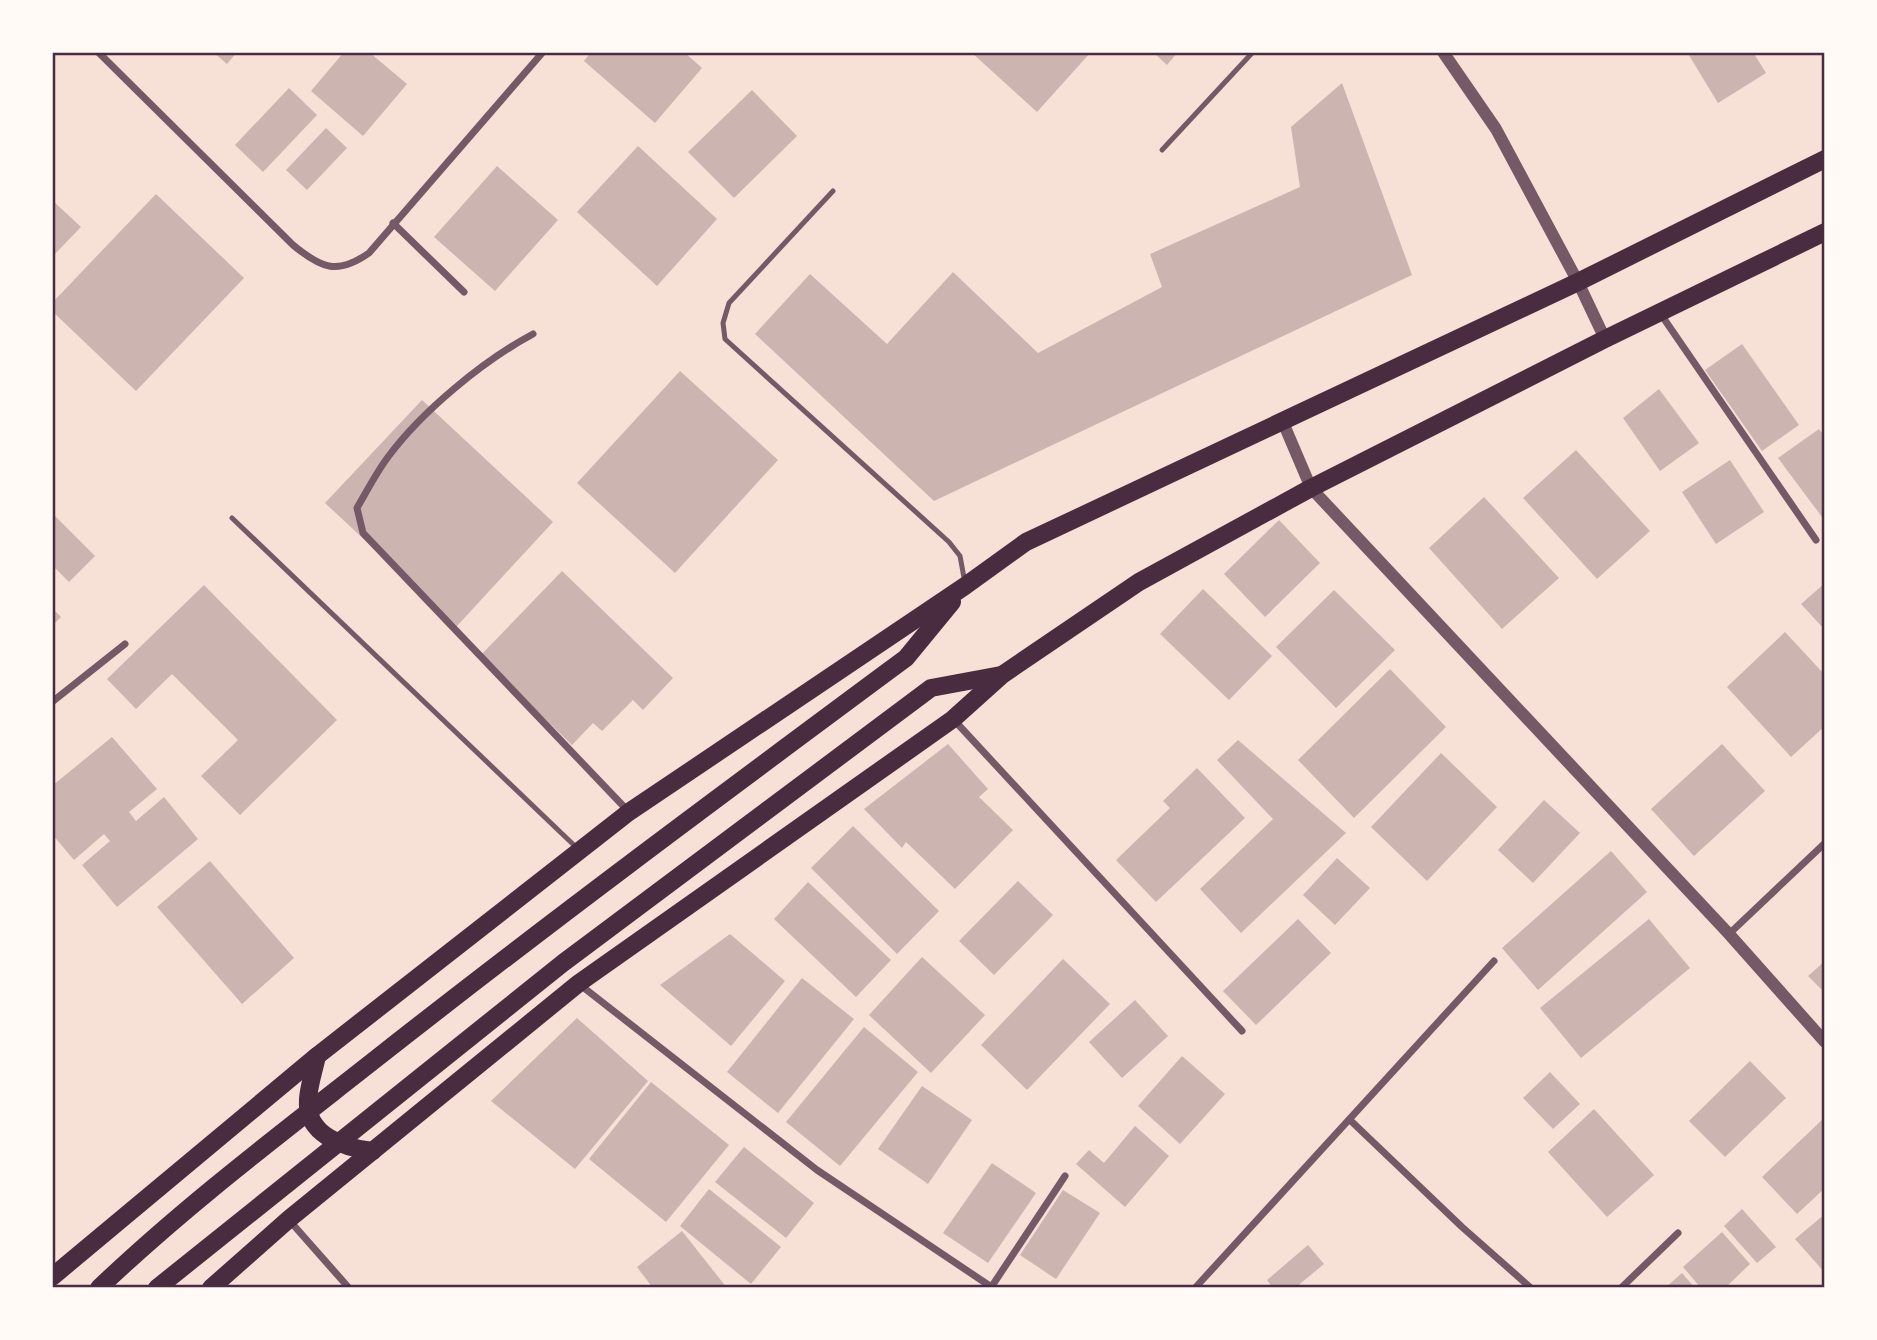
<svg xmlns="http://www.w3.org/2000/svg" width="1877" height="1340" font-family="'Asap Condensed',sans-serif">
	<rect width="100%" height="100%" fill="#f7e1d7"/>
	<!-- building -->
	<g fill="#ccb4b1">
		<polygon points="213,52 237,52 227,64"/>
		<polygon points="344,52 369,52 407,84 363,136 311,91"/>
		<polygon points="591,52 684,52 702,68 655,123 584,61"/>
		<polygon points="971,52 1091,52 1037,112"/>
		<polygon points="1153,52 1178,52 1167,65"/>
		<polygon points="1687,52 1753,52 1766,73 1718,103"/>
		<polygon points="1342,83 1412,275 934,501 755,334 810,274 887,344 953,272 1038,353 1162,287 1150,254 1300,187 1291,127"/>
		<polygon points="289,88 317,115 263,172 235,145"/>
		<polygon points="752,90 797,136 734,198 688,152"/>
		<polygon points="326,128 347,148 307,190 286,170"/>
		<polygon points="638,146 717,219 657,286 577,212"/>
		<polygon points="497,166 558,220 495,291 434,237"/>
		<polygon points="156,194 244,278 136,391 52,311 52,303"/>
		<polygon points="52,200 81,227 52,257"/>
		<polygon points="1742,344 1799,425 1762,451 1705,370"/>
		<polygon points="680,371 778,460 675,573 577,483"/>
		<polygon points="1659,389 1699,443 1660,471 1623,418"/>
		<polygon points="422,400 553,522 457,626 325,503"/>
		<polygon points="1819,429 1825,437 1825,521 1778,458"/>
		<polygon points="1576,450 1650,531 1597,579 1523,498"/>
		<polygon points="1730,460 1764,512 1716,544 1682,492"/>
		<polygon points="1484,497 1559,578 1502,629 1429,548"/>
		<polygon points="52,513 95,556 69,582 52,565"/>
		<polygon points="1279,520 1320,563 1265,617 1224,574"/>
		<polygon points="562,571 673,678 643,710 633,700 602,731 593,723 572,745 480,656"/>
		<polygon points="1825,583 1825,630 1801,604"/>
		<polygon points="204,585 337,720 240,815 201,776 238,740 172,674 136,709 107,679"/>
		<polygon points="1203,589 1272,656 1229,700 1160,634"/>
		<polygon points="1334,590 1395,650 1336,708 1276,647"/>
		<polygon points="52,608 61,617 52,626"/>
		<polygon points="1785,632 1825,675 1825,726 1791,757 1727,687"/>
		<polygon points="1390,669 1446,727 1354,818 1298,760"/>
		<polygon points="112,737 157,789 129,812 136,821 164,797 198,839 117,907 82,865 110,841 104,834 74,860 52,834 52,786"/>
		<polygon points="1238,740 1346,833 1241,933 1200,889 1273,819 1217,760"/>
		<polygon points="948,744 988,789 979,797 1013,830 955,889 906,842 902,848 864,809"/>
		<polygon points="1722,744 1765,791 1694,856 1651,809"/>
		<polygon points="1441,753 1497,807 1427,881 1371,827"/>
		<polygon points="1197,768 1245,818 1156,902 1116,860 1170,808 1163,801"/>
		<polygon points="1544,800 1580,833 1533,883 1498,850"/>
		<polygon points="853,826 939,911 897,954 811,868"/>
		<polygon points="1611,851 1647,892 1538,990 1502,948"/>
		<polygon points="1337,858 1370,888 1335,925 1303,895"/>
		<polygon points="210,861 294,958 242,1004 157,907"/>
		<polygon points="1018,881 1053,915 994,975 959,941"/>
		<polygon points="808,882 891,960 856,997 774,919"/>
		<polygon points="1298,919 1331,953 1256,1025 1223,991"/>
		<polygon points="1649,919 1690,968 1581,1058 1540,1008"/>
		<polygon points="730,934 785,981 731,1046 660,985"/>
		<polygon points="922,957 985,1015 931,1073 869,1015"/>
		<polygon points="1063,959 1110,1004 1027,1090 981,1045"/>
		<polygon points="1825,961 1825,993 1808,976"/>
		<polygon points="802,978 854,1019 778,1113 727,1072"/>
		<polygon points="1135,1000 1168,1036 1122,1078 1089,1042"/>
		<polygon points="577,1018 648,1081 575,1169 491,1101"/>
		<polygon points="864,1027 918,1072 840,1166 786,1122"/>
		<polygon points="1182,1056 1225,1094 1180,1144 1138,1106"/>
		<polygon points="1750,1061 1786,1098 1725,1157 1689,1121"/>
		<polygon points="1550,1072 1580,1104 1553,1129 1523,1098"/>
		<polygon points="651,1082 729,1145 666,1222 589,1159"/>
		<polygon points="922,1086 972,1120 928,1184 878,1149"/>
		<polygon points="1594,1109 1654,1175 1607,1217 1548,1152"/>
		<polygon points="1825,1117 1825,1188 1797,1214 1762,1177"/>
		<polygon points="1135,1126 1169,1156 1125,1207 1076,1164 1089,1150 1104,1163"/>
		<polygon points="744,1147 814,1203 786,1238 715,1182"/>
		<polygon points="992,1163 1036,1193 988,1263 943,1233"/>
		<polygon points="709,1189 781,1247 751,1284 680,1226"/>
		<polygon points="1063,1190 1100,1213 1056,1279 1020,1255"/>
		<polygon points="1742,1209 1776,1247 1757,1263 1724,1226"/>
		<polygon points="1825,1214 1825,1273 1795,1239"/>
		<polygon points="682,1231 727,1288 653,1288 637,1267"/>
		<polygon points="1722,1232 1750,1264 1725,1288 1701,1288 1683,1267"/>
		<polygon points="1308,1245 1324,1264 1295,1288 1273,1288 1267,1280"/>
		<polygon points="1682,1273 1695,1288 1665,1288"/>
	</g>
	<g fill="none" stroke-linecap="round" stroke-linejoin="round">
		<!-- service -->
		<g stroke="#755966" stroke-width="5">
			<polyline points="1162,150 1253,52"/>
			<polyline points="833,191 729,303 723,323 725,339 949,542 960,556 965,583"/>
			<polyline points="232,518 578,849"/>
		</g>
		<!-- minor -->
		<g stroke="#755966" stroke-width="7">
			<path d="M 98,52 L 293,245 C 322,269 338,275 369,253 L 543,52"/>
			<polyline points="393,223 464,292"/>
			<polyline points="1660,313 1816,540"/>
			<path d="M 533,334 C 483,361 422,411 388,457 C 376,473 367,491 357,508 L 363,533 L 629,812"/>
			<polyline points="52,702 125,644"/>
			<polyline points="954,720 1242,1031"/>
			<polyline points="1729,934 1825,843"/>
			<polyline points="579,984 817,1170 993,1288"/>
			<polyline points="1350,1120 1462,1227 1531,1288"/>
			<polyline points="289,1220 349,1288"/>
			<polyline points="992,1286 1065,1176"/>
			<polyline points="1195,1288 1494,961"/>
			<polyline points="1621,1288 1678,1233"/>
		</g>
		<!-- tertiary -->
		<g stroke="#755966" stroke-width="12">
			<polyline points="1443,52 1496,129 1578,282 1605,339"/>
			<polyline points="1282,420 1311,488 1729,934 1825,1042"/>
		</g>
		<!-- primary -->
		<g stroke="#4a2c40" stroke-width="18">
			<path d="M 317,1056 C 314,1070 309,1085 308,1099 C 305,1135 344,1148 373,1151"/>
			<polyline points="52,1277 317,1056 629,812 965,586 1026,542 1578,282 1825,159"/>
			<path d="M 99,1288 C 186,1205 283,1132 377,1058 C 551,921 728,790 906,658 L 952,602"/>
			<polyline points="157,1288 563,963 931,688 1001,675"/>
			<polyline points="211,1288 289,1219 579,983 953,719 1002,675 1139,582 1311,488 1605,339 1825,232"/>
		</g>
	</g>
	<!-- border -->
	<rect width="1877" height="1340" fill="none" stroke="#fffaf5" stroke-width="108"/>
	<rect x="54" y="54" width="1769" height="1232" fill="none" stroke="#4a2c40" stroke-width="2.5"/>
</svg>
